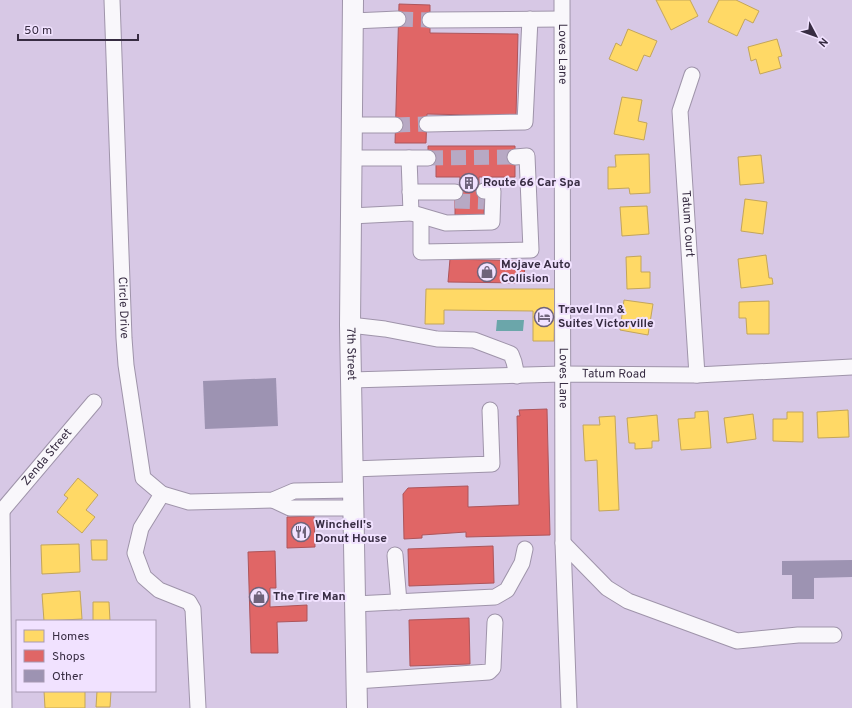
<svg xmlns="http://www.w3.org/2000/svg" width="852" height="708" font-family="Overpass,sans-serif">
	<rect width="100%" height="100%" fill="#d7c8e5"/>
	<!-- water -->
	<polygon fill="#6ba6aa" points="497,320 524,320 523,331 496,331"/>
	<!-- homes -->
	<g fill="#ffd966" stroke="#c3a55b">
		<polygon points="656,0 690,0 698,16 671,30"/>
		<polygon points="719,0 736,0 759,11 753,23 745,19 737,36 708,22"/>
		<polygon points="628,29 657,41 650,57 644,55 637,71 609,59 616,43 621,46"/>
		<polygon points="777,39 782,56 778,57 781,68 760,74 756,59 751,61 748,47"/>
		<polygon points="622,97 642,100 638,121 647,123 644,140 614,134"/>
		<polygon points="649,154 650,193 630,194 629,188 608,189 608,167 616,167 615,155"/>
		<polygon points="761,155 764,183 740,185 738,157"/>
		<polygon points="745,199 767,202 763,234 741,231"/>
		<polygon points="647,206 649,234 622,236 620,207"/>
		<polygon points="766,255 769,278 772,278 773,284 741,288 738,259"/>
		<polygon points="641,256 641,272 650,272 650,288 627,289 626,257"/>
		<polygon points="426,289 555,289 554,341 533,341 533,311 444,310 444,324 425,324"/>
		<polygon points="624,300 653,304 648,335 620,330"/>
		<polygon points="769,301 769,334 747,334 746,318 739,318 739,302"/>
		<polygon points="848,410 849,437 818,438 817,412"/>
		<polygon points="708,411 711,448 681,450 678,419 695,418 695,412"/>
		<polygon points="787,412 803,412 803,442 773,441 773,419 787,419"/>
		<polygon points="753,414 756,439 727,443 724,418"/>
		<polygon points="657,415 659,441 652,441 652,448 635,449 635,443 629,443 627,418"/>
		<polygon points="615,416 619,510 599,511 597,460 585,461 583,425 600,425 599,417"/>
		<polygon points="78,478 98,495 86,510 95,517 82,533 57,512 68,498 64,495"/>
		<polygon points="91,540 107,540 107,560 92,560"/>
		<polygon points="79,544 80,572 42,574 41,545"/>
		<polygon points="80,591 82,619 44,621 42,594"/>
		<polygon points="93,602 109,602 110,621 93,621"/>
		<polygon points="44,691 85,691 85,708 45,708"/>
		<polygon points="97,691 111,691 110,707 96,707"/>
	</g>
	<!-- shops -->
	<g fill="#e06666" stroke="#ad555b">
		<polygon points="399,4 430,5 430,33 518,34 516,116 427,114 426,143 395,143"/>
		<polygon points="428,146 515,146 515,177 479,177 479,189 484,190 484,219 455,219 455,188 460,188 460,177 436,177 436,164 428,164"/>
		<polygon points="450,259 525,261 524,283 448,282"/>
		<polygon points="547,409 550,535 466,537 466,532 422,535 422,538 404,539 403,494 408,488 468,486 468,507 519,505 517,416 520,416 519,410"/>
		<polygon points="314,516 315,547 287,548 287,517"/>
		<polygon points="493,546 494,583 409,586 408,549"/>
		<polygon points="275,551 276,588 270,588 270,607 307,605 307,621 277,622 278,653 251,653 248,552"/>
		<polygon points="469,618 470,664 410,666 409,620"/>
	</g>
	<!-- building -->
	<g fill="#9d93b2">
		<polygon points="276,378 278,426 205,429 203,381"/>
		<polygon points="852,560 852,577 814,578 814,599 792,599 792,575 782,575 782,561"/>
	</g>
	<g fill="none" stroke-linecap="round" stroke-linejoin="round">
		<!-- minor-tunnel -->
		<g stroke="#b7a9c4" stroke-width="15" stroke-dasharray="15 8" stroke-linecap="butt">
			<polyline points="398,19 430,20"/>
			<polyline points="395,125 427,124"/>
			<polyline points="428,158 515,157"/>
			<polyline points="455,201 484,202"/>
		</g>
		<defs>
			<g id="minor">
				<path id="s1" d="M 112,0 L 124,338 L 126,365 L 143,478 L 162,494 L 189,502 L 273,500 L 294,491 L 352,490"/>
				<path id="s2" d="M 562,0 L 563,543 L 569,708"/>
				<polyline points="430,20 561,19"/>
				<polyline points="353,21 398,19"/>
				<path id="s3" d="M 692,75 L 680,111 L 697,375"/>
				<polyline points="427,124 525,122 530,19"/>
				<polyline points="352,125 395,125"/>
				<polyline points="409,158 428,158"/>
				<polyline points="410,192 455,192"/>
				<polyline points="412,213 446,223 492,222 493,191 484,191"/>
				<polyline points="351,216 411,213 409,158 352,158"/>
				<polyline points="421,216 421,252 531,250 527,156 515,157"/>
				<polyline points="350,325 385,329 437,339 474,340 511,354 514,362 517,376"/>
				<path id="s4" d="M 351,380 L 562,374 L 697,375 L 852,367"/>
				<polyline points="352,469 492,464 490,410"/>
				<polyline points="162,494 141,528 135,553 144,577 159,590 189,602 193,609 198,708"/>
				<polyline points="273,500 290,508 353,508"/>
				<polyline points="2,510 4,708"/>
				<path id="s5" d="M 0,513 L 94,402"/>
				<polyline points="563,543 607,588 628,601 737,641 798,635 834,635"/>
				<polyline points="395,555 399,602"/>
				<polyline points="355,604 495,597 507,590 522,563 525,549"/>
				<polyline points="356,681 489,672 493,668 495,622"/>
			</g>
			<g id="major">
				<path id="s6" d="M 353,0 L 350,325 L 357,708"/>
			</g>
		</defs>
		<!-- minor casing -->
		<use href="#minor" stroke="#9f94aa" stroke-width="17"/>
		<!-- major casing -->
		<use href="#major" stroke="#9f94aa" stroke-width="22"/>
		<!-- minor -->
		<use href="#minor" stroke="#f9f7fb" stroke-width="15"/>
		<!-- major -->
		<use href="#major" stroke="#f9f7fb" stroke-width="20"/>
	</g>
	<!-- icons -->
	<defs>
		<symbol id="building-ring" viewBox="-11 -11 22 22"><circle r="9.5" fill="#f1e2ff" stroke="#6f637b" stroke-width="1.5"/><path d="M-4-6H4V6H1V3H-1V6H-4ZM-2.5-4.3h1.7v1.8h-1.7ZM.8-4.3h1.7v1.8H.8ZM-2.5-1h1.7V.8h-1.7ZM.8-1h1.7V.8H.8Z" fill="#6f637b"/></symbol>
		<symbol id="shop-ring" viewBox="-11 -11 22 22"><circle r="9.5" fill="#f1e2ff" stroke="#6f637b" stroke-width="1.5"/><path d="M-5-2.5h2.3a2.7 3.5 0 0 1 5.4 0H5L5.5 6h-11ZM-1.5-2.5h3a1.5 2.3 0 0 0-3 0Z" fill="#6f637b"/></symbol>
		<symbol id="hotel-ring" viewBox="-11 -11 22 22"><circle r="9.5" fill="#f1e2ff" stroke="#6f637b" stroke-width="1.5"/><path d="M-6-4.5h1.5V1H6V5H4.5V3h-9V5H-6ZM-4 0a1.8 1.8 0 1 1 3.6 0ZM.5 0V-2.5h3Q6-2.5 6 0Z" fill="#6f637b"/></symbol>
		<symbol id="restaurant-ring" viewBox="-11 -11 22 22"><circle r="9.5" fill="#f1e2ff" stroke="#6f637b" stroke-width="1.5"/><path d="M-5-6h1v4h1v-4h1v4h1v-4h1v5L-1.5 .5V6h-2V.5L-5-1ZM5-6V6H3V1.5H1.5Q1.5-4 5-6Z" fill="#6f637b"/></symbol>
	</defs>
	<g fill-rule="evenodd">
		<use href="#building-ring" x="458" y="172" width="22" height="22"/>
		<use href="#shop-ring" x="476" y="261" width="22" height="22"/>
		<use href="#hotel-ring" x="533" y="306" width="22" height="22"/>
		<use href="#restaurant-ring" x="290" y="521" width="22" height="22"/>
		<use href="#shop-ring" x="248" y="586" width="22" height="22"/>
	</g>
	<g text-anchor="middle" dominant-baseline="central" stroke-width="4" stroke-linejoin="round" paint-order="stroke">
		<!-- street labels -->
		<g font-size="12" fill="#372c42" stroke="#f1e2ff">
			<text stroke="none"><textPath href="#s2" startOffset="54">Loves Lane</textPath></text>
			<text stroke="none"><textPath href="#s3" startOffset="151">Tatum Court</textPath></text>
			<text stroke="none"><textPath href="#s1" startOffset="308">Circle Drive</textPath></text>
			<text stroke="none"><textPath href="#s6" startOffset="354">7th Street</textPath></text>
			<text stroke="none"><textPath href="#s4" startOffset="263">Tatum Road</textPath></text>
			<text stroke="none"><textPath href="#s2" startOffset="378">Loves Lane</textPath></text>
			<text stroke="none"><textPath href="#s5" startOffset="73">Zenda Street</textPath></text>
		</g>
		<!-- poi labels -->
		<g font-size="12" font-weight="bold" fill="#372c42" stroke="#f1e2ff" text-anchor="start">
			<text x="483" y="183">Route 66 Car Spa</text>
			<text x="501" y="265">Mojave Auto<tspan x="501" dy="14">Collision</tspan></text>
			<text x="558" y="310">Travel Inn &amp;<tspan x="558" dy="14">Suites Victorville</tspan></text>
			<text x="315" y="525">Winchell's<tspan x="315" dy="14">Donut House</tspan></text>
			<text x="273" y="597">The Tire Man</text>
		</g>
	</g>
	<!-- legend -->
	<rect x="16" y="620" width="140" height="72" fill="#f1e2ff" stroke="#a799b3"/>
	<rect x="24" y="630" width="20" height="12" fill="#ffd966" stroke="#a799b3"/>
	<text x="52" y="640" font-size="12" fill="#372c42">Homes</text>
	<rect x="24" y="650" width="20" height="12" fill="#e06666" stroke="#a799b3"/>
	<text x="52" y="660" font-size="12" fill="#372c42">Shops</text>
	<rect x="24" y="670" width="20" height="12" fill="#9d93b2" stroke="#a799b3"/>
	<text x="52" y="680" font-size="12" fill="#372c42">Other</text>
	<!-- north arrow -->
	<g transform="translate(816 36) rotate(131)" stroke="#f1e2ff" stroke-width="3" paint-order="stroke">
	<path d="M0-3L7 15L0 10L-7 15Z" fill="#372c42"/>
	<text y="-6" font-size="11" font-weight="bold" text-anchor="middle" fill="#372c42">N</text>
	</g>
	<!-- scale -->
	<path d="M18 34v6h120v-6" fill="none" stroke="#372c42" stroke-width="2"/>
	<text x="24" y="34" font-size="12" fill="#372c42" stroke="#f1e2ff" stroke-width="3" paint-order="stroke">50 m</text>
</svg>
